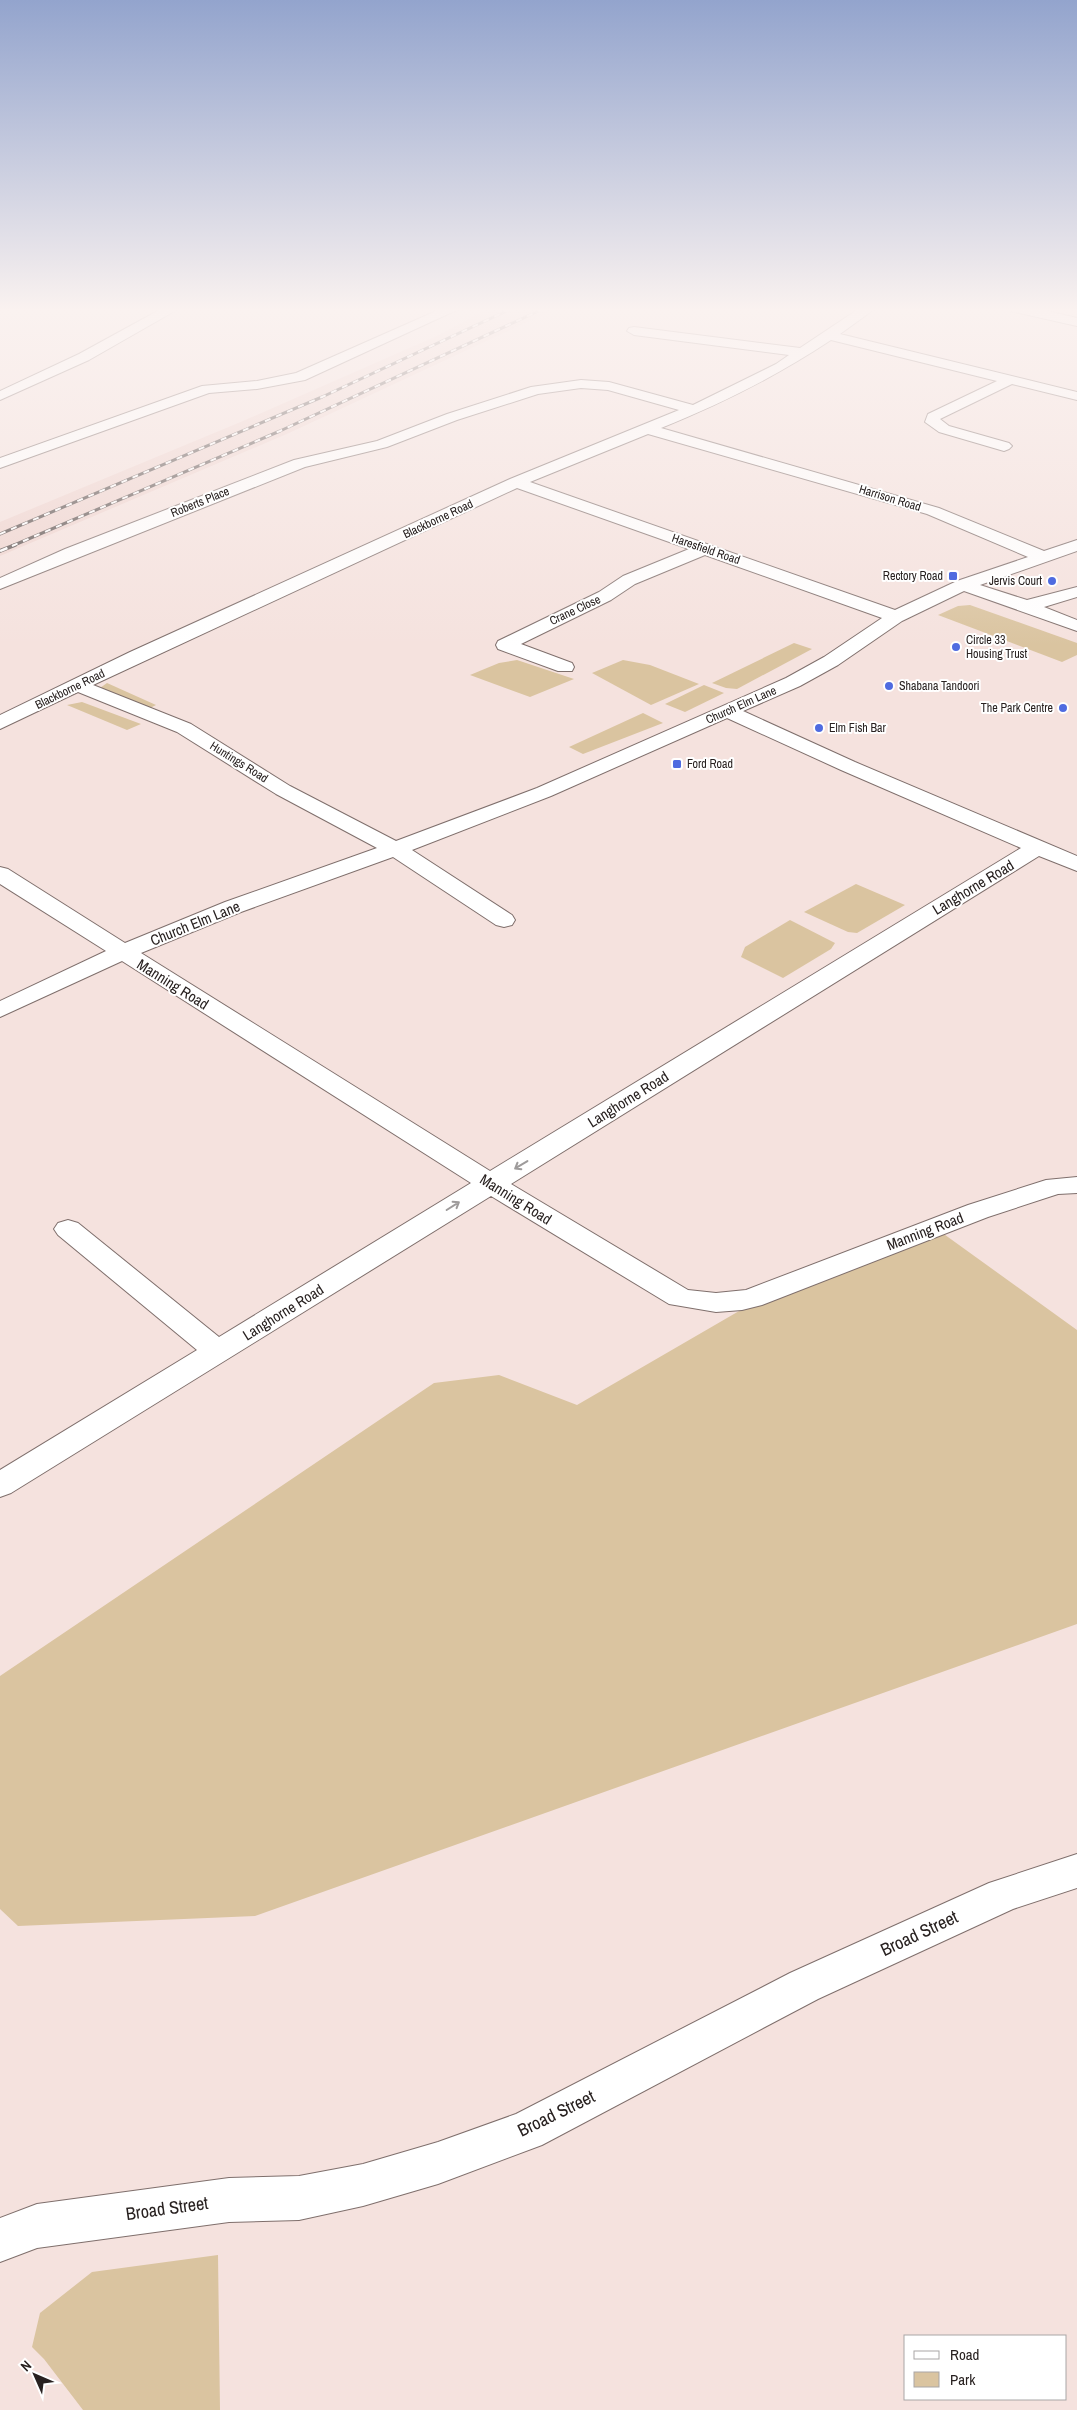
<svg xmlns="http://www.w3.org/2000/svg" width="1077" height="2410" font-family="'Archivo Narrow',sans-serif">
	<rect width="100%" height="100%" fill="#f5e2de"/>
	<!-- built -->
	<polygon fill="#efd4cf" points="489,308 557,308 289,433 0,556 0,522 243,421 439,335"/>
	<!-- green -->
	<g fill="#dac4a0">
		<polygon points="970,605 1077,643 1077,655 1062,662 938,615 958,606"/>
		<polygon points="794,643 812,649 737,689 726,688 712,683"/>
		<polygon points="517,660 574,679 530,697 470,675 499,663"/>
		<polygon points="623,660 650,665 699,684 651,705 592,673"/>
		<polygon points="107,683 156,705 146,710 100,688"/>
		<polygon points="704,685 724,693 685,712 665,704"/>
		<polygon points="82,702 141,724 127,730 67,705"/>
		<polygon points="643,713 663,723 583,754 569,747"/>
		<polygon points="856,884 905,905 857,933 848,932 804,912"/>
		<polygon points="790,920 835,943 831,949 783,978 741,957 745,947"/>
		<polygon points="941,1232 1077,1330 1077,1624 255,1916 18,1926 0,1909 0,1676 434,1383 499,1375 577,1405 746,1307"/>
		<polygon points="218,2255 220,2410 83,2410 44,2359 32,2347 40,2313 92,2272"/>
	</g>
	<g fill="none" stroke-linecap="round" stroke-linejoin="round">
		<defs>
			<g id="minor">
				<polygon points="163,308 180,308 89,360 0,400 0,391 79,354"/>
				<polygon points="443,308 461,308 305,380 257,389 209,393 0,468 0,458 202,386 257,381 296,373"/>
				<path d="M 860,308 L 876,308 L 840,334 L 1077,392 L 1077,400 L 1012,384 L 940,419 L 949,426 L 1009,443 L 1012,446 L 1009,449 L 1004,451 L 939,432 L 925,422 L 928,414 L 997,381 L 831,340 C 775,377 723,403 661,428 L 939,508 L 1044,551 L 1077,540 L 1077,551 L 980,585 L 1027,600 L 1077,587 L 1077,597 L 1044,607 L 1077,620 L 1077,631 L 964,591 L 902,621 L 838,665 L 800,686 L 743,711 L 855,762 L 1077,856 L 1077,871 L 1039,856 L 511,1184 L 688,1290 L 716,1293 L 746,1290 L 968,1205 L 1046,1180 L 1077,1177 L 1077,1193 L 1058,1194 L 988,1217 L 762,1305 L 742,1310 L 716,1312 L 669,1304 L 491,1196 L 11,1493 L 0,1497 L 0,1470 L 197,1350 L 58,1235 L 54,1229 L 58,1223 L 68,1220 L 78,1223 L 219,1337 L 471,1183 L 122,961 L 0,1017 L 0,1001 L 106,951 L 0,884 L 0,867 L 8,869 L 125,943 L 225,902 L 377,848 L 276,794 L 177,732 L 78,692 L 0,729 L 0,715 L 130,652 L 510,479 L 679,410 L 608,390 L 581,388 L 538,394 L 457,420 L 387,447 L 305,467 L 0,589 L 0,578 L 65,549 L 294,460 L 377,441 L 447,414 L 531,387 L 581,380 L 609,382 L 693,405 L 776,364 L 789,355 L 634,335 L 627,331 L 629,328 L 634,327 L 800,348 ZM 648,434 L 927,514 L 1028,557 L 957,581 L 895,610 L 530,482 ZM 517,488 L 689,549 L 623,576 L 599,592 L 498,641 L 496,645 L 498,649 L 558,671 L 572,671 L 574,667 L 572,663 L 521,644 L 611,600 L 635,584 L 705,555 L 882,618 L 824,657 L 786,678 L 537,788 L 396,841 L 290,786 L 191,724 L 93,685 ZM 727,718 L 841,770 L 1021,848 L 490,1171 L 141,953 L 241,912 L 393,857 L 496,925 L 504,927 L 512,925 L 515,920 L 512,915 L 412,850 L 551,796 Z"/>
				<polygon points="1009,308 1035,308 1077,318 1077,326 1010,311"/>
				<polygon points="1077,1854 1077,1888 1013,1909 818,1999 542,2145 438,2184 363,2206 299,2220 229,2222 37,2248 0,2262 0,2218 37,2204 229,2178 299,2176 363,2164 438,2142 516,2114 790,1973 989,1883"/>
			</g>
		</defs>
		<!-- minor casing -->
		<use href="#minor" stroke="#7f6f6c" stroke-width="2"/>
		<!-- minor -->
		<use href="#minor" fill="#fff" fill-rule="evenodd"/>
		<defs>
			<g id="rail-far1">
				<polyline points="0,534 322,397 513,308"/>
				<polyline points="12,546 280,431 545,308"/>
			</g>
			<polyline id="rail" points="0,551 15,545"/>
		</defs>
		<!-- rail-far1 casing -->
		<use href="#rail-far1" stroke="#5c5250" stroke-width="3"/>
		<!-- rail casing -->
		<use href="#rail" stroke="#5c5250" stroke-width="4"/>
		<!-- rail-far1 -->
		<use href="#rail-far1" stroke="#fff" stroke-width="2" stroke-dasharray="6" stroke-linecap="butt"/>
		<!-- rail -->
		<use href="#rail" stroke="#fff" stroke-width="2.5" stroke-dasharray="8" stroke-linecap="butt"/>
	</g>
	<!-- one-way arrows -->
	<defs><path id="oneway-shaft" d="M-6 0H5M1.5-3L5.5 0L1.5 3" fill="none" stroke-width="1.6" stroke-linecap="round" stroke-linejoin="round" transform="scale(1.25)"/></defs>
	<g stroke="#9e9b9b">
		<use href="#oneway-shaft" transform="translate(521 1165) rotate(149)"/>
		<use href="#oneway-shaft" transform="translate(453 1206) rotate(-32)"/>
	</g>
	<!-- sky -->
	<linearGradient id="sky" x2="0" y2="1"><stop stop-color="#93a4cd"/><stop offset="0.48" stop-color="#faf2f0"/><stop offset="1" stop-color="#faf2f0" stop-opacity="0"/></linearGradient>
	<rect width="1077" height="646" fill="url(#sky)"/>
	<!-- markers -->
	<g fill="#4f6be0" stroke="#fff" stroke-width="2">
		<rect x="948" y="571" width="10" height="10" rx="2.5"/>
		<circle cx="1052" cy="581" r="5"/>
		<circle cx="956" cy="647" r="5"/>
		<circle cx="889" cy="686" r="5"/>
		<circle cx="1063" cy="708" r="5"/>
		<circle cx="819" cy="728" r="5"/>
		<rect x="672" y="759" width="10" height="10" rx="2.5"/>
	</g>
	<g text-anchor="middle" dominant-baseline="central" stroke-width="4" stroke-linejoin="round" paint-order="stroke">
		<!-- far-street labels -->
		<g font-size="12" fill="#282120" stroke="#fff">
			<text transform="translate(890 498) rotate(17)">Harrison Road</text>
			<text transform="translate(200 502) rotate(-22)">Roberts Place</text>
			<text transform="translate(438 519) rotate(-25)">Blackborne Road</text>
			<text transform="translate(706 549) rotate(19)">Haresfield Road</text>
			<text transform="translate(575 610) rotate(-25)">Crane Close</text>
			<text transform="translate(70 689) rotate(-26)">Blackborne Road</text>
			<text transform="translate(741 705) rotate(-24)">Church Elm Lane</text>
			<text transform="translate(239 762) rotate(32)">Huntings Road</text>
		</g>
		<!-- far-poi labels -->
		<g font-size="12" fill="#282120" stroke="#fff" text-anchor="start">
			<text x="943" y="576" text-anchor="end">Rectory Road</text>
			<text x="1042" y="581" text-anchor="end">Jervis Court</text>
			<text x="966" y="640">Circle 33<tspan x="966" dy="14">Housing Trust</tspan></text>
			<text x="899" y="686">Shabana Tandoori</text>
			<text x="1053" y="708" text-anchor="end">The Park Centre</text>
			<text x="829" y="728">Elm Fish Bar</text>
			<text x="687" y="764">Ford Road</text>
		</g>
		<!-- street labels -->
		<g font-size="15" fill="#282120" stroke="#fff">
			<text transform="translate(973 887) rotate(-31)">Langhorne Road</text>
			<text transform="translate(195 923) rotate(-22)">Church Elm Lane</text>
			<text transform="translate(173 984) rotate(32)">Manning Road</text>
			<text transform="translate(628 1099) rotate(-32)">Langhorne Road</text>
			<text transform="translate(516 1199) rotate(32)">Manning Road</text>
			<text transform="translate(925 1231) rotate(-21)">Manning Road</text>
			<text transform="translate(283 1312) rotate(-32)">Langhorne Road</text>
		</g>
		<!-- near-street labels -->
		<g font-size="18" fill="#282120" stroke="#fff">
			<text transform="translate(919 1933) rotate(-25)">Broad Street</text>
			<text transform="translate(556 2113) rotate(-26)">Broad Street</text>
			<text transform="translate(167 2208) rotate(-8)">Broad Street</text>
		</g>
	</g>
	<!-- legend -->
	<rect x="904" y="2335" width="162" height="65" fill="#ffffff" stroke="#a9a6a6"/>
	<rect x="914" y="2351" width="25" height="8" fill="#ffffff" stroke="#a9a6a6"/>
	<text x="950" y="2360" font-size="15" fill="#282120">Road</text>
	<rect x="914" y="2372" width="25" height="15" fill="#dac4a0" stroke="#a9a6a6"/>
	<text x="950" y="2385" font-size="15" fill="#282120">Park</text>
	<!-- north arrow -->
	<g transform="translate(35 2375) rotate(315)" stroke="#ffffff" stroke-width="4" paint-order="stroke">
	<path d="M0-4L9 19L0 12L-9 19Z" fill="#282120"/>
	<text y="-8" font-size="14" font-weight="bold" text-anchor="middle" fill="#282120">N</text>
	</g>
</svg>
